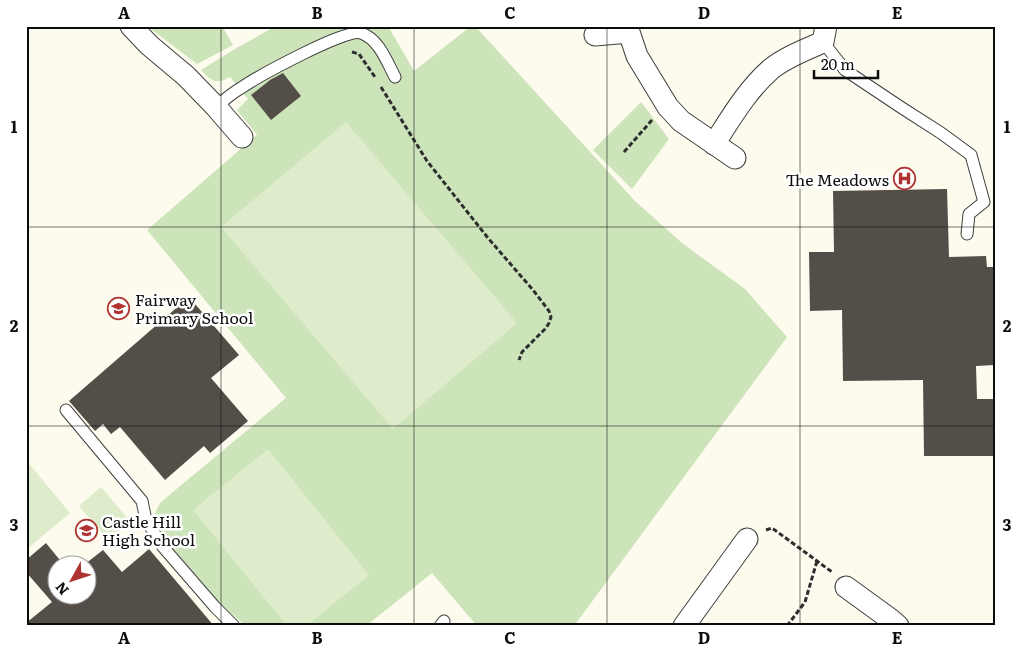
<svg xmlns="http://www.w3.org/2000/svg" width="1021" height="652" font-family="Literata,serif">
	<rect width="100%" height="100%" fill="#fdfbed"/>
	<!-- green -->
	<g fill="#cde4ba">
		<polygon points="147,26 222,26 233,45 197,64"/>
		<path d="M 276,26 L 388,26 L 414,71 L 471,26 L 475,26 L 635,201 L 682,243 L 745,289 L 787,337 L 574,626 L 477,626 L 432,573 L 366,626 L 246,626 L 217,601 L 157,532 C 154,518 153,514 161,502 L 286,398 L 147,230 L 257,135 L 237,110 L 248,99 L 230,77 C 216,85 211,81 201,70 L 235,49 Z"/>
		<polygon points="641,102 669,139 632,189 593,150"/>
	</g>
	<!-- pitch -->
	<g fill="#deeccb">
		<polygon points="346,122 517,323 393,429 221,227"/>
		<polygon points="268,449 369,575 306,626 287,626 193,510"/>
		<polygon points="26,460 70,513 26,550"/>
		<polygon points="101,487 130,521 108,540 79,506"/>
	</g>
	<!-- building -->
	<g fill="#544e49">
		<polygon points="283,73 301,96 271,120 251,95 270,80"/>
		<polygon points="947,189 949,257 986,256 987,267 995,267 995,365 976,366 977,399 995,399 995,456 924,456 923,380 843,381 842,310 810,311 809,252 834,252 833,191"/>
		<polygon points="189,297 239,355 211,378 248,421 210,453 204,446 165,480 120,427 111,434 103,424 95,431 69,401"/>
		<polygon points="46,543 63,564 58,564 58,594 88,594 88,564 85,564 103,550 122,572 149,549 214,626 26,626 26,623 52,602 26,572 26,560"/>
	</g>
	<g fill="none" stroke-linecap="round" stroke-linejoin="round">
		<defs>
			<g id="service">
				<polyline points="823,42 845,70 902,108 941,133 971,155 984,202 969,214 967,234"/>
				<path d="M 216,107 C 224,100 232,93 241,88 C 257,77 346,28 361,33 C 379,39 387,62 395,77"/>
				<polyline points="66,410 142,501 146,520 163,547 215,607 234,626"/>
				<polyline points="440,626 444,621"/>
			</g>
			<g id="minor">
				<polyline points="131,26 149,45 186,76 216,107 242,137"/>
				<polyline points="595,35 629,32 637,56 668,107 681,121 735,158"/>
				<path d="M 714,144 C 731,118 747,90 771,69 C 786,57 805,50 823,42 L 826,26"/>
				<polyline points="846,587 890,619 898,626"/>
				<polyline points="684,626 747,539"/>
			</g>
		</defs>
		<!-- service casing -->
		<use href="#service" stroke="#3f3f3f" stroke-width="13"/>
		<!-- minor casing -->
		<use href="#minor" stroke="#3f3f3f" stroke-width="23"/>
		<!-- path -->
		<g stroke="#2e2e2e" stroke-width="3" stroke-dasharray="5 2.5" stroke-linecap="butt">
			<polyline points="352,52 359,54 375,77"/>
			<polyline points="381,87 427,161 488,238 533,290 543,303 549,311 551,317 549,323 546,328 522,352 519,360"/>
			<polyline points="624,152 652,120"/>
			<polyline points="766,530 772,528 832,572"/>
			<polyline points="787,626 805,602 817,561"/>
		</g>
		<!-- service -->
		<use href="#service" stroke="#fff" stroke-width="11"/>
		<!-- minor -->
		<use href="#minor" stroke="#fff" stroke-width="21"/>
	</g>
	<!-- grid -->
	<path fill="none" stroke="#0c0c0c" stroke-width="1" stroke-opacity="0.55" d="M 221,26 L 221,626M 414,26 L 414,626M 607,26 L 607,626M 800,26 L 800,626M 26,227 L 995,227M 26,426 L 995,426"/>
	<!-- icons -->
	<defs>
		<symbol id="hospital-ring" viewBox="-11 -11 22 22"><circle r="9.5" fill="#fff" stroke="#af3431" stroke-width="1.5"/><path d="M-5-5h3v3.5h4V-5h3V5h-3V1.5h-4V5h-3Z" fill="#af3431"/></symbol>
		<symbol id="school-ring" viewBox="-11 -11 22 22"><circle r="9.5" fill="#fff" stroke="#af3431" stroke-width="1.5"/><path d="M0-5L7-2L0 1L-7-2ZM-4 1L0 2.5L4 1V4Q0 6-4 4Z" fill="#af3431"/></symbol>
	</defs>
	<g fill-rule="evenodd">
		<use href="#hospital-ring" x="892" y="166" width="25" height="25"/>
		<use href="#school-ring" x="106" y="296" width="25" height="25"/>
		<use href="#school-ring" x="74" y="518" width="25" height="25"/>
	</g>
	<g text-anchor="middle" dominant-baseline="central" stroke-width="5" stroke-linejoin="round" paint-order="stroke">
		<!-- poi labels -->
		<g font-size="16" fill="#0c0c0c" stroke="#fff" text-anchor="start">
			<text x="889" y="179" text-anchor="end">The Meadows</text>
			<text x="135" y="299">Fairway<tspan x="135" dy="18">Primary School</tspan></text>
			<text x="102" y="521">Castle Hill<tspan x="102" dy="18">High School</tspan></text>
		</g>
	</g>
	<!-- border -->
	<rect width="1021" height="652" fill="none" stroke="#ffffff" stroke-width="55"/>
	<!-- north arrow -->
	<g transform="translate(72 580) rotate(230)"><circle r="24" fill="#ffffff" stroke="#9e9e9e"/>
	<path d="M0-4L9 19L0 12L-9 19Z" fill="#af3431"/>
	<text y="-8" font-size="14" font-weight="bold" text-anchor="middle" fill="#0c0c0c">N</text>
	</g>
	<!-- scale -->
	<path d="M814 70v8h64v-8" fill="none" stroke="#0c0c0c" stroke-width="2.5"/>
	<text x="821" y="70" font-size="15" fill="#0c0c0c" stroke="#ffffff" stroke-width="4" paint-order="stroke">20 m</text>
	<rect x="28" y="28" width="966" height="596" fill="none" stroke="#0c0c0c" stroke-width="2"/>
	<g font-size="16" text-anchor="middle" font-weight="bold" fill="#0c0c0c">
		<text x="124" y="19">A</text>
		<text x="317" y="19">B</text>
		<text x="510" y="19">C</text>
		<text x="704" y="19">D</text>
		<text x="897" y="19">E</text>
		<text x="14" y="133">1</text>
		<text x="1007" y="133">1</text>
		<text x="14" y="332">2</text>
		<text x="1007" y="332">2</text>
		<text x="14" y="531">3</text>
		<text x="1007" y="531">3</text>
		<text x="124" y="644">A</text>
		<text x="317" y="644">B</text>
		<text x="510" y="644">C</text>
		<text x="704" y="644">D</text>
		<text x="897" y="644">E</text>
	</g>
</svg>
